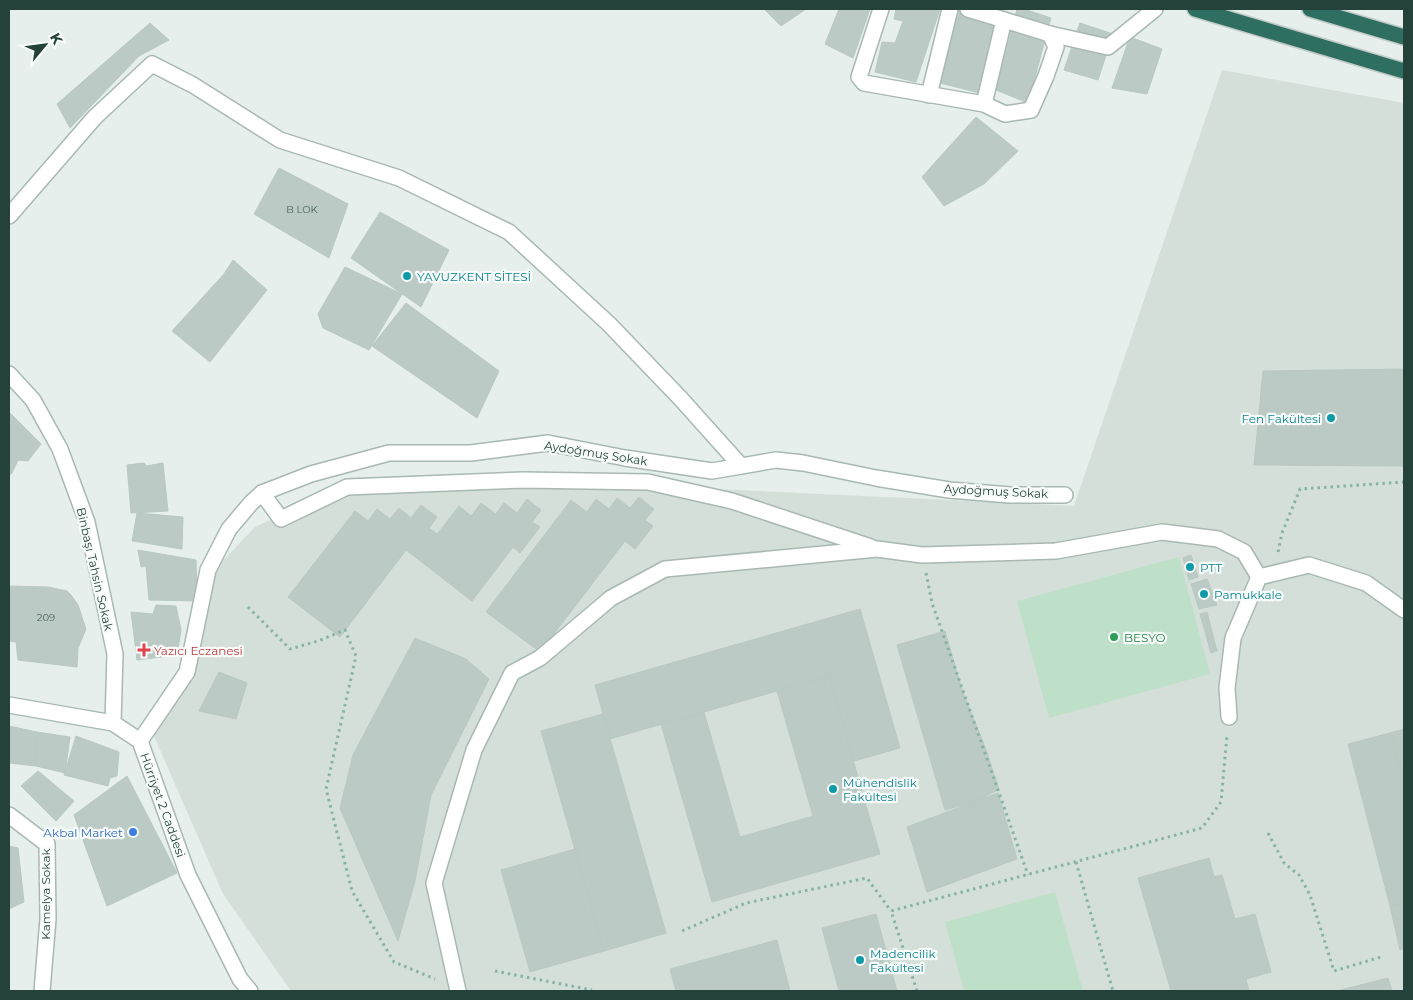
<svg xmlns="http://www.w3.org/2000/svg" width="1413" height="1000" font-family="Montserrat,sans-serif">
	<rect width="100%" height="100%" fill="#e6efeb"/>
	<!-- built -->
	<polygon fill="#d4dfda" points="1222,70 1404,103 1404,991 291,991 223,894 154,736 177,685 214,570 255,527 346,484 523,480 1074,506"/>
	<!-- garden -->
	<g fill="#bfe0c8">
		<polygon points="1179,557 1210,674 1049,718 1017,601"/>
		<polygon points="1055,892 1083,991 964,991 945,922"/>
	</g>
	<!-- building -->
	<g fill="#bbcac4" stroke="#b8c9c2">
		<polygon points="764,9 806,9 781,26"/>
		<polygon points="839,9 870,9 853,58 825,44"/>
		<polygon points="896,9 940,9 916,82 875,72 882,42 895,43 903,21 894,19"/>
		<polygon points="960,9 1000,9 980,93 940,83"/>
		<polygon points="1017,9 1024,9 1051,18 1028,103 996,90"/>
		<polygon points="150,23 169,40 139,56 70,128 57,104"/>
		<polygon points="1080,23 1113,34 1098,80 1064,70"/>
		<polygon points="1130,37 1162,49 1147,94 1112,88"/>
		<polygon points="976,117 1018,151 984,184 944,206 922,177"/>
		<polygon points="279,168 348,204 329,258 254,214"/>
		<polygon points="380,212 449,250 421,307 351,258"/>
		<polygon points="233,260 267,290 210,362 172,331 224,274"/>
		<polygon points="345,267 402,294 369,350 323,328 318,314"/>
		<polygon points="406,303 499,371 477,418 372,346"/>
		<polygon points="1404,369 1404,466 1254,465 1263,371"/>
		<polygon points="9,412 41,444 28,461 18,460 12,473 9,476"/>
		<polygon points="144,463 146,466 163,463 168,511 131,513 127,465"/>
		<polygon points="639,497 654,509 645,520 653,526 635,549 625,541 540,652 486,612 571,500 587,512 596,499 609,509 617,498 630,508"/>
		<polygon points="527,499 541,510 532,522 540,527 520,553 513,547 472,601 418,559 459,506 471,516 481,503 496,514 504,503 517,513"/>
		<polygon points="421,505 437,517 429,528 437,534 418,559 406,550 340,637 288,597 355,511 368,521 377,509 390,519 399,508 411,518"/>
		<polygon points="137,513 183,517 182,549 132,541"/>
		<polygon points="138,550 196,560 197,601 149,600 146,566 141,567"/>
		<polygon points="1191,555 1198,577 1189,580 1183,558"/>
		<polygon points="1207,579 1217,605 1199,609 1191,584"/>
		<polygon points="9,586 48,587 67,591 71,595 78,605 86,629 78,648 77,667 18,660 16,642 9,641"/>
		<polygon points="156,605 176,606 181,630 177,655 137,660 131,612 153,614"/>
		<polygon points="860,609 900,748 854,761 829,676 610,739 595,685"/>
		<polygon points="1207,612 1217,651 1211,653 1200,614"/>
		<polygon points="945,631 962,690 985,747 999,789 975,802 945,810 897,645"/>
		<polygon points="415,638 466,659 489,679 431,795 415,881 398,941 340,808 353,755"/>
		<polygon points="219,672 247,683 236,719 199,711"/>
		<polygon points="829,676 880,854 712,902 661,724 704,712 740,837 813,816 777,691"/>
		<polygon points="603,714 666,933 604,951 541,731"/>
		<polygon points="9,726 37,732 36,766 9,763"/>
		<polygon points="1404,729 1404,780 1390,733"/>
		<polygon points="37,732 70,737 65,773 36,766"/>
		<polygon points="1390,733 1404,780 1404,903 1390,906 1348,744"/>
		<polygon points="76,736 119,752 117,776 110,778 108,786 64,775"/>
		<polygon points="38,771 74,801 56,821 21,786"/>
		<polygon points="127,776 177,873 107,906 74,815"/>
		<polygon points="998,793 1017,859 927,892 907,827"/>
		<polygon points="9,846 18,848 24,902 9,909"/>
		<polygon points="575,849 604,951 530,972 501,870"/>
		<polygon points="1209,858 1214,877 1222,875 1235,919 1255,914 1271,972 1246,979 1249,991 1171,991 1138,878"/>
		<polygon points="1404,903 1404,949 1400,950 1390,906"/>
		<polygon points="876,914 897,991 839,991 822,928"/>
		<polygon points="777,940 790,991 676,991 670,969"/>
		<polygon points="1388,978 1392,991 1337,991"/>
	</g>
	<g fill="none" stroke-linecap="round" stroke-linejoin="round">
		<defs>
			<g id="minor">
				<polyline points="881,9 859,77 864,83 984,104 1005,114 1031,110 1046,76 1056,47 1050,34"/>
				<polyline points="968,9 1050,34 1108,47 1155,9"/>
				<polyline points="929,95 950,9"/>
				<polyline points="984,104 1004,20"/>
				<polyline points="9,216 95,117 152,64 193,85 280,140 399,178 509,232 609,324 681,399 741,466"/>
				<polyline points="9,374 33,400 60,449 87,522 115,654 113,723"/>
				<polyline points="262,493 281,519 347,487 523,480 648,482 732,501 871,547"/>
				<polyline points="9,705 113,723 140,741 188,875 240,979 250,991"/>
				<polyline points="1229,717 1227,688 1233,638 1259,577 1309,565 1366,583 1404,610"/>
				<polyline points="140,741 187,672 208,570 229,529 251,503 262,493 311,474 389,453 471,453 548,443 625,458 712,471 776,460 803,463 876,478 949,490 1010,495 1065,495"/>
				<polyline points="9,815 47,844 48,919 42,991"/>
				<polyline points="458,991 434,883 474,750 512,673 540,658 611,598 665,569 877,549 922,555 1056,551 1162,532 1218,539 1244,552 1259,577"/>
			</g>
			<g id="highway">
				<polyline points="1195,9 1404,71"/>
				<polyline points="1310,9 1404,37"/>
			</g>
		</defs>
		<!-- minor casing -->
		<use href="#minor" stroke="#a8b8b2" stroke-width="18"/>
		<!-- highway casing -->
		<use href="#highway" stroke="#c2cac8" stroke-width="18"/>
		<!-- path -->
		<g stroke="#86b3a5" stroke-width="3" stroke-dasharray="2.5 4" stroke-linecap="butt">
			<polyline points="1278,552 1282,533 1300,489 1404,482"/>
			<polyline points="926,573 932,603 1028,875"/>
			<polyline points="248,607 290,649 318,641 345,630 356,656 326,789 352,891 394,962 435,979"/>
			<polyline points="1268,833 1284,863 1299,875 1310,895 1334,971 1381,957"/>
			<polyline points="1076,862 1113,991"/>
			<polyline points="682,931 746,903 867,878 891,911"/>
			<polyline points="495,971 592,990"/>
			<polyline points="917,991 891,911 1202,828 1221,802 1227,735"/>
		</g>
		<!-- minor -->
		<use href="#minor" stroke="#fff" stroke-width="15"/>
		<!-- highway -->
		<use href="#highway" stroke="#2f6f62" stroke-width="15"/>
	</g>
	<!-- markers -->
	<g fill="#0f9aa8" stroke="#f7fbf9" stroke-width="2">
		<circle cx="407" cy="276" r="5"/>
		<circle cx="1331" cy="418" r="5"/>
		<circle cx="1190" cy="567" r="5"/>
		<circle cx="1204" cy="594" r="5"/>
		<circle cx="833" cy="789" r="5"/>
		<circle cx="860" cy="960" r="5"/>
	</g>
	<circle fill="#2e9e5b" stroke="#f7fbf9" stroke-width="2" cx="1114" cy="637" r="5"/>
	<path fill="#e0444e" stroke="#f7fbf9" stroke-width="2" d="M141.5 642.5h5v5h5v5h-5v5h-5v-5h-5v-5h5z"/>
	<circle fill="#3f7fe0" stroke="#f7fbf9" stroke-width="2" cx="133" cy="832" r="5"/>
	<g text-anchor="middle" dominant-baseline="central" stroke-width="4.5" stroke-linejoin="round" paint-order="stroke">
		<!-- number labels -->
		<g font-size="10" fill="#4a645c">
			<text x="302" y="209">B LOK</text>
			<text x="46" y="617">209</text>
		</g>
		<!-- culture labels -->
		<g font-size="12" fill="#0d838f" stroke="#f7fbf9" text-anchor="start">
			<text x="417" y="276">YAVUZKENT SİTESİ</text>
			<text x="1321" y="418" text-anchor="end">Fen Fakültesi</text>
			<text x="1200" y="567">PTT</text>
			<text x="1214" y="594">Pamukkale</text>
			<text x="843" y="782">Mühendislik<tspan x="843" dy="14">Fakültesi</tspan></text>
			<text x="870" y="953">Madencilik<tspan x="870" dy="14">Fakültesi</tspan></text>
		</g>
		<!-- street labels -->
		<g font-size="12" fill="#24423a" stroke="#f7fbf9">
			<text transform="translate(596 453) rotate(9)">Aydoğmuş Sokak</text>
			<text transform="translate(996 491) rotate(3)">Aydoğmuş Sokak</text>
			<text transform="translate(95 569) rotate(77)">Binbaşı Tahsin Sokak</text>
			<text transform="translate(163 805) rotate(70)">Hürriyet 2 Caddesi</text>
			<text transform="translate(45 894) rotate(-90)">Kamelya Sokak</text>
		</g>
		<!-- leisure labels -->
		<g font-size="12" fill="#27864d" stroke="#f7fbf9" text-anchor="start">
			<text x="1124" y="637">BESYO</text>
		</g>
		<!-- health labels -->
		<g font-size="12" fill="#be3a42" stroke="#f7fbf9" text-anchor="start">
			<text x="154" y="650">Yazıcı Eczanesi</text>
		</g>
		<!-- shop labels -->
		<g font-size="12" fill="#366cbe" stroke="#f7fbf9" text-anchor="end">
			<text x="123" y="832">Akbal Market</text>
		</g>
	</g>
	<!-- border -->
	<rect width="1413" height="1000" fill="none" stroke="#24423a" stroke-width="20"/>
	<!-- north arrow -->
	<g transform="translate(45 45) rotate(61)" stroke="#f7fbf9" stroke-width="4" paint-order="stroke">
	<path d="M0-4L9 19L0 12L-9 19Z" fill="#24423a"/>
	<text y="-8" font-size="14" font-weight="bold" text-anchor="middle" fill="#24423a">K</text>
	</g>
</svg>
